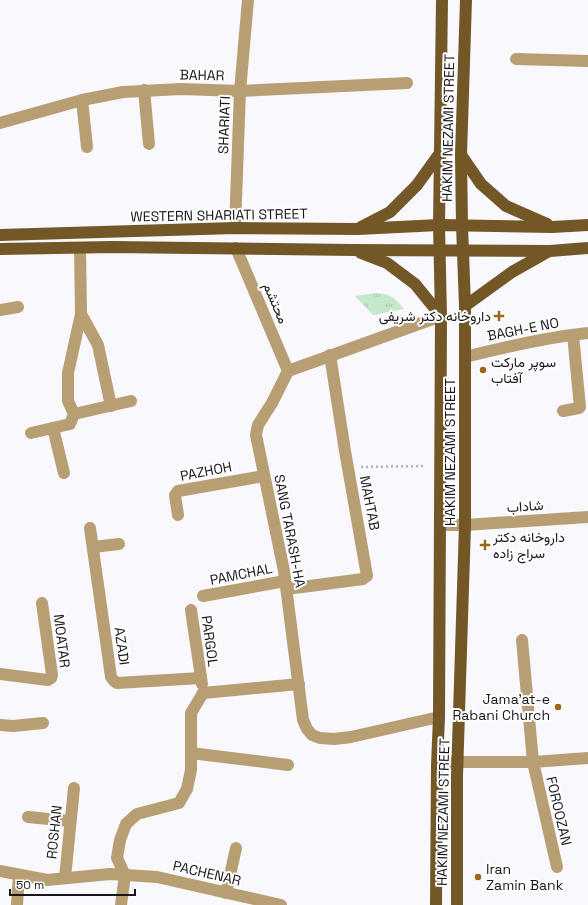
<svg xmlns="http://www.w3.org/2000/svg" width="588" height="905" font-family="'Space Grotesk',Vazirmatn,sans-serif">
	<defs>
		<pattern id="park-tufts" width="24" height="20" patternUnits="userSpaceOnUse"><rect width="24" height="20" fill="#c5e8cb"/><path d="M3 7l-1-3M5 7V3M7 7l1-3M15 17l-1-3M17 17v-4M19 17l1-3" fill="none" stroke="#a8c6ae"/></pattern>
	</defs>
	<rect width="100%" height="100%" fill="#f8f8fd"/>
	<!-- park -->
	<path fill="url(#park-tufts)" d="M 375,293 C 391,294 394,297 404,309 L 373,315 L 355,296 Z"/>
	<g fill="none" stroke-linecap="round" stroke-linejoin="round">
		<!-- path -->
		<polyline stroke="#b1b1b5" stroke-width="2.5" stroke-dasharray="2 3" stroke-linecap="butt" points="361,467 426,466"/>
		<!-- minor -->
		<g stroke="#b89e73" stroke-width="12">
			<polyline points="516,59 588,61"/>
			<polyline points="144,90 149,144"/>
			<polyline points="82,100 87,147"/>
			<polyline points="0,123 82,100 123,92 181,89 240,91 407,83"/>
			<polyline points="235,228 240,91 248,0"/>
			<polyline points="236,248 288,371"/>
			<polyline points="0,310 18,307"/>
			<polyline points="81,314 98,345 111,406"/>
			<path d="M 465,357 C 505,347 547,337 588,333"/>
			<polyline points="563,411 579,408 580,407 573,335"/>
			<polyline points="74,414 131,401"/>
			<polyline points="53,428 64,473"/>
			<polyline points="31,433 70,424 74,414 68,401 68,373 81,314 80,248"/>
			<polyline points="178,515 175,495 178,491 264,476"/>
			<polyline points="440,525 465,525 588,517"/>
			<polyline points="90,528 111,677 114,681 117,683 201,678"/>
			<polyline points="93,547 119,544"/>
			<polyline points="287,589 363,579 367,576 345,451 330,355"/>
			<polyline points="203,596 285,581"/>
			<polyline points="191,610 202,684"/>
			<polyline points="522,640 533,762 557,867"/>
			<polyline points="0,674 48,680 51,678 52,675 42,603"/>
			<polyline points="203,693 299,684"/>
			<polyline points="439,717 351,737 334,739 320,738 312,735 307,729 303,720 284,571 256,435 258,425 272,403 288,371 441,316"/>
			<polyline points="0,725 13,726 43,723"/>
			<polyline points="191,753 288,765"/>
			<polyline points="437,765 457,762 533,762 588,758"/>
			<polyline points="28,817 70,821"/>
			<polyline points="0,871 47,880 110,874 157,877 281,905"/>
			<polyline points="125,875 117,858 120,840 126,824 137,814 179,803 187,789 191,770 191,713 203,693"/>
			<polyline points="65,878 74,788"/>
			<polyline points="226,893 236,848"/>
			<polyline points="17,905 19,875"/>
			<polyline points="121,905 125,875"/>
		</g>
		<!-- major -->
		<g stroke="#735726" stroke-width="12">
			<polyline points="461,155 481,184 506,206 547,224"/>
			<polyline points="361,227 390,212 417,185 440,153"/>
			<polyline points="0,235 235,228 358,229 439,225 552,227 588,225"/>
			<polyline points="0,249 112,247 354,250 550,251 588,248"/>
			<polyline points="361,253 387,263 415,284 441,316"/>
			<polyline points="465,306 512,272 549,251"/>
			<polyline points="436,905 437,765 439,717 441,316 439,225 442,0"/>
			<polyline points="457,905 457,776 465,525 465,306 462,225 461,155 466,0"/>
		</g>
	</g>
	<!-- markers -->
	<g fill="#99661c" stroke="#fff" stroke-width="1.5">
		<path d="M497 310h4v4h4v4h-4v4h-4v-4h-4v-4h4z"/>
		<circle cx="483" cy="370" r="4"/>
		<path d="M483 539h4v4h4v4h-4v4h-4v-4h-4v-4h4z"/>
		<circle cx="558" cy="707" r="4"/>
		<circle cx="478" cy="877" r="4"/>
	</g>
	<g text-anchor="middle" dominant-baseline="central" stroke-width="4" stroke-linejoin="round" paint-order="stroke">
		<!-- street labels -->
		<g font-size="14" fill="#171719" stroke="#fff">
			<text transform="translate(202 75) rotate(1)">BAHAR</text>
			<text transform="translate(224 125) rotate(-88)">SHARIATI</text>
			<text transform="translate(448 128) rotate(-89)">HAKIM NEZAMI STREET</text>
			<text transform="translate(219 215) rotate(-1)">WESTERN SHARIATI STREET</text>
			<text transform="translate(276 303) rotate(67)">محتشم</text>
			<text transform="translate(523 329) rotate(-11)">BAGH-E NO</text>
			<text transform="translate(450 452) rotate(-90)">HAKIM NEZAMI STREET</text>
			<text transform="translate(206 471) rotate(-11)">PAZHOH</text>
			<text transform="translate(370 503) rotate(79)">MAHTAB</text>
			<text transform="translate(525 506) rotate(-4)">شاداب</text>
			<text transform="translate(290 531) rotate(79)">SANG TARASH-HA</text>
			<text transform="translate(241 574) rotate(-11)">PAMCHAL</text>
			<text transform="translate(62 641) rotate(83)">MOATAR</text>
			<text transform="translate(210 641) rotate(82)">PARGOL</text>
			<text transform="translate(122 646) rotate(82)">AZADI</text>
			<text transform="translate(559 811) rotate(77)">FOROOZAN</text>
			<text transform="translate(443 812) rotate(-89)">HAKIM NEZAMI STREET</text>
			<text transform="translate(54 832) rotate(-84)">ROSHAN</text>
			<text transform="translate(207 873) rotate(13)">PACHENAR</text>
		</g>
		<!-- poi labels -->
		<g font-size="14" fill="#171719" stroke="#fff" text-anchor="start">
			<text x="491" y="316" text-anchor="end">داروخانه دکتر شریفی</text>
			<text x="491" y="362">سوپر مارکت<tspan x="491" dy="16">آفتاب</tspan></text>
			<text x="493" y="537">داروخانه دکتر<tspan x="493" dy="16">سراج زاده</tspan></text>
			<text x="550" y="699" text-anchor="end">Jama'at-e<tspan x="550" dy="16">Rabani Church</tspan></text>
			<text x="486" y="869">Iran<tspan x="486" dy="16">Zamin Bank</tspan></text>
		</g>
	</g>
	<!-- scale -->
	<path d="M10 889v6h125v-6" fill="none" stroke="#171719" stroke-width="2"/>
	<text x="16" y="889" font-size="12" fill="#171719" stroke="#ffffff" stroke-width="3" paint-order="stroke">50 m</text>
</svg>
